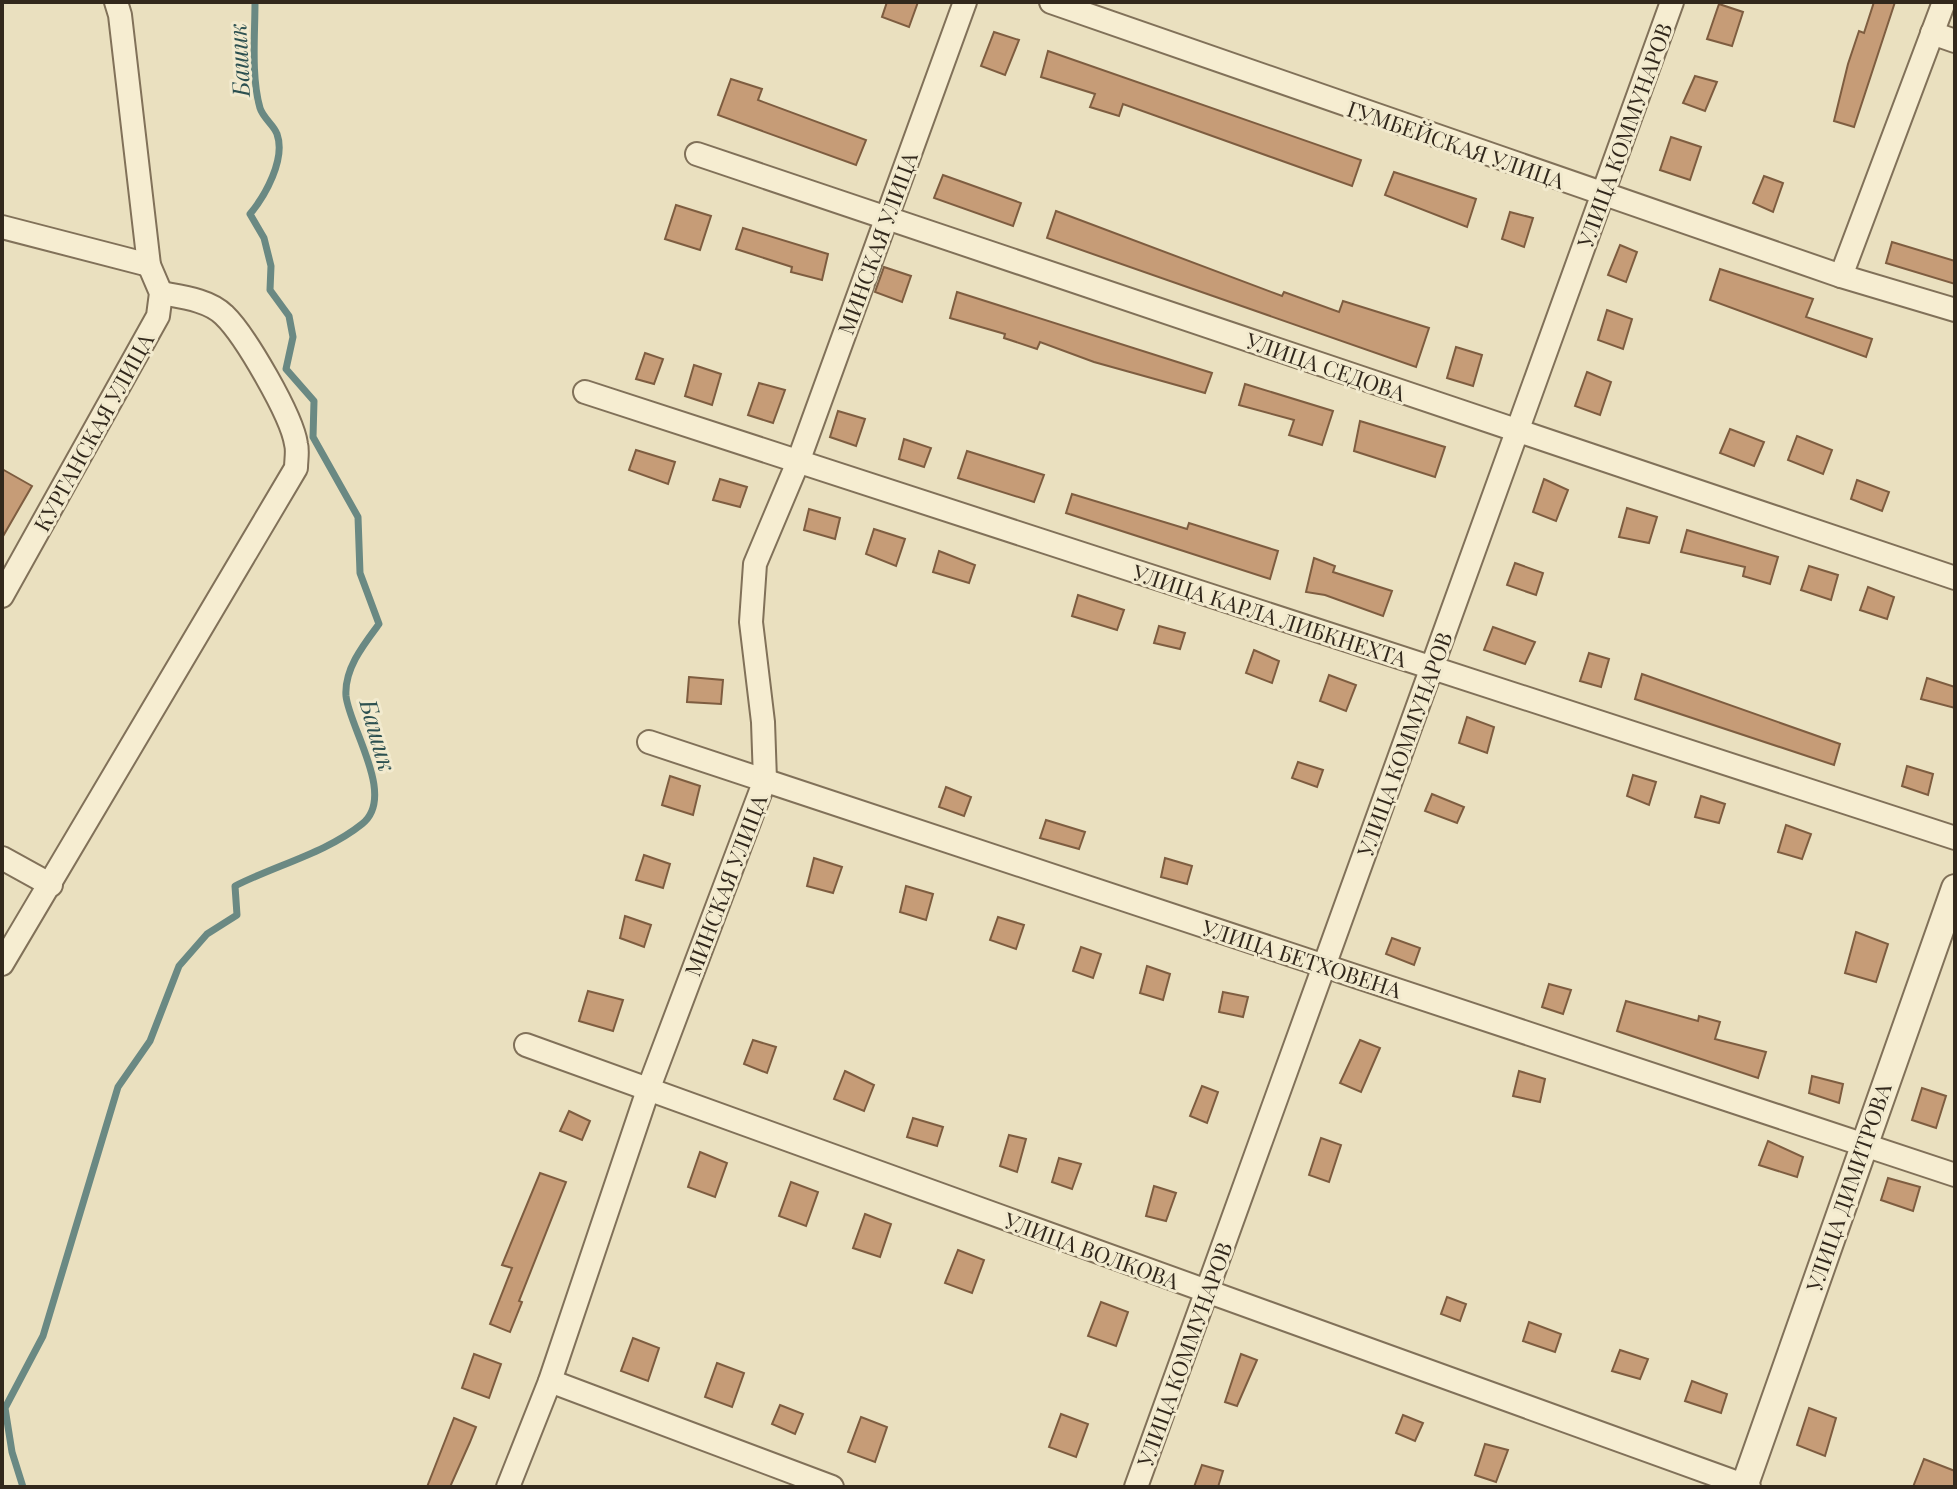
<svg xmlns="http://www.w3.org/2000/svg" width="1957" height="1489" font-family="'Playfair Display',serif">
	<rect width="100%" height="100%" fill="#eae0bf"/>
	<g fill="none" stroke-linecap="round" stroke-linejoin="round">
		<!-- stream -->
		<path stroke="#6a8983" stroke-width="7" d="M 23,1487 L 12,1452 L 5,1408 L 43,1336 L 118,1087 L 150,1041 L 179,966 L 207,934 L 237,915 L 235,886 C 276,865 326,853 362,824 C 397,797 349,727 346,696 C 344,669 364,644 379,624 L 360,573 L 358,517 L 313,437 L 314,401 L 286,369 L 293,337 L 289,316 L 270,290 L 271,266 L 264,238 L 250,214 C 265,196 286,159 277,134 C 274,125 263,118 260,108 C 251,76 255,36 255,2"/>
	</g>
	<!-- building -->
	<g fill="#c69c77" stroke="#7e5d40" stroke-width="2">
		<polygon points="887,2 918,2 909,27 882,17"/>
		<polygon points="1874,2 1895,2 1854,127 1834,121 1848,64 1859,31 1864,33"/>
		<polygon points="1719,4 1743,12 1732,46 1707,39"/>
		<polygon points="994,32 1019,40 1005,75 981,66"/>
		<polygon points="1048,51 1361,160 1352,186 1123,104 1119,116 1090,107 1095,94 1041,77"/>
		<polygon points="1695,76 1717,82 1705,111 1683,103"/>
		<polygon points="731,79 762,89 758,100 866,140 856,165 718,115"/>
		<polygon points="1671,137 1701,147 1690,180 1660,170"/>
		<polygon points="1394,172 1476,199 1467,227 1385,195"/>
		<polygon points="943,175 1021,203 1013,226 934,198"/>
		<polygon points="1764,176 1783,183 1773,212 1753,203"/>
		<polygon points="676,205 711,216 700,250 665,239"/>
		<polygon points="1056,211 1282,296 1284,292 1339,312 1343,301 1429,328 1416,367 1047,238"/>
		<polygon points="1510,212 1533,218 1524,247 1502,239"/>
		<polygon points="743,228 828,254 822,280 791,272 792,267 736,249"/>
		<polygon points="1892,242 1955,261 1955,284 1886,263"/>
		<polygon points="1620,245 1637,252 1626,282 1608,275"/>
		<polygon points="884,267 911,276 902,302 875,292"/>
		<polygon points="1720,269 1813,299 1806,317 1872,339 1866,357 1710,300"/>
		<polygon points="957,292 1212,373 1205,393 1094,362 1040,342 1037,349 1004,338 1005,334 950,318"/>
		<polygon points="1607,310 1632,319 1623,349 1598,340"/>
		<polygon points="1456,347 1482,355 1473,386 1447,378"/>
		<polygon points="645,353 663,359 654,384 636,379"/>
		<polygon points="694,365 721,374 712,405 685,396"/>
		<polygon points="1587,372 1611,382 1600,415 1575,406"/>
		<polygon points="759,383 785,390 773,423 748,415"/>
		<polygon points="1245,384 1333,411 1322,445 1289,435 1294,420 1239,405"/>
		<polygon points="838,411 865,419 856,446 830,437"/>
		<polygon points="1360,421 1445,447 1435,477 1354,451"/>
		<polygon points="1730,429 1764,442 1754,466 1720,453"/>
		<polygon points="1797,436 1832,450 1823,474 1788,460"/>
		<polygon points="904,439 931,448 924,467 899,459"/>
		<polygon points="636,450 675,462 668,484 629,470"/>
		<polygon points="967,451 1044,475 1034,502 958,478"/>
		<polygon points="2,469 32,486 2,538"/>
		<polygon points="720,479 747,487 740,507 713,500"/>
		<polygon points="1544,479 1568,490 1556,521 1533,512"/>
		<polygon points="1857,480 1889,492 1882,511 1851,499"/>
		<polygon points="1072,494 1187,529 1189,523 1278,551 1270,579 1066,513"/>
		<polygon points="1627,508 1657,517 1649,543 1619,537"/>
		<polygon points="809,509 840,518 835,539 804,530"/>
		<polygon points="874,529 905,539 896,566 866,554"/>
		<polygon points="1687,530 1778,557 1770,584 1743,576 1745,567 1681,552"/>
		<polygon points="939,551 975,565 969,583 933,572"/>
		<polygon points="1314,558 1335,566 1333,572 1392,591 1383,616 1325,595 1306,592"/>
		<polygon points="1515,563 1543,573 1536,595 1507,585"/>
		<polygon points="1809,566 1838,575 1831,600 1801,590"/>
		<polygon points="1868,587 1894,597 1887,619 1860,610"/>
		<polygon points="1078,595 1124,610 1117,630 1072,616"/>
		<polygon points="1159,626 1185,633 1180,649 1154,643"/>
		<polygon points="1493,627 1535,642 1525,664 1484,650"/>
		<polygon points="1254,650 1279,661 1272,683 1246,673"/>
		<polygon points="1589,653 1609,659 1601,687 1580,681"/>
		<polygon points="1642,674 1840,744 1834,765 1635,699"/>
		<polygon points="1329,675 1356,685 1346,711 1320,701"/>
		<polygon points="689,677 723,680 721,704 687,702"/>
		<polygon points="1927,678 1955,687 1955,708 1921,699"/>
		<polygon points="1467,717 1494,727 1487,753 1459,743"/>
		<polygon points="1298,762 1323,770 1317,787 1292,778"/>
		<polygon points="1907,766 1933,774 1928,795 1902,786"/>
		<polygon points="1633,775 1656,782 1649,805 1627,796"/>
		<polygon points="670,776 700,786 693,815 662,805"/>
		<polygon points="946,787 971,797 964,816 939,807"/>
		<polygon points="1432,794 1464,807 1457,823 1425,811"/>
		<polygon points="1701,796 1725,804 1719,823 1695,817"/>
		<polygon points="1046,820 1085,832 1079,849 1040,838"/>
		<polygon points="1786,825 1811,834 1802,859 1778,852"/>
		<polygon points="644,855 670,864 663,888 636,880"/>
		<polygon points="814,858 842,867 833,893 807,886"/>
		<polygon points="1165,858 1192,866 1187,884 1161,877"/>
		<polygon points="906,886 933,894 926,920 900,912"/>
		<polygon points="625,916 651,925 644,947 620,938"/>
		<polygon points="998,917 1024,925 1016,949 990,940"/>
		<polygon points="1856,932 1888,944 1876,982 1845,973"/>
		<polygon points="1392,938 1420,948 1414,965 1386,954"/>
		<polygon points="1081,947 1101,954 1093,978 1073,971"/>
		<polygon points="1147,966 1170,974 1163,1000 1140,993"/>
		<polygon points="1549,984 1571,990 1563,1014 1542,1007"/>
		<polygon points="588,991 623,1000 613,1031 579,1021"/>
		<polygon points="1223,992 1248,997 1243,1017 1219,1012"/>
		<polygon points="1626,1001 1698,1021 1699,1016 1720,1022 1715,1039 1766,1052 1758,1078 1617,1031"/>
		<polygon points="753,1040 776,1047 767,1073 744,1064"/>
		<polygon points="1360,1040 1380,1048 1361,1092 1340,1083"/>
		<polygon points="845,1071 874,1085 864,1111 834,1099"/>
		<polygon points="1519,1071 1545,1079 1540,1102 1513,1096"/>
		<polygon points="1812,1076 1843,1084 1839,1103 1809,1093"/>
		<polygon points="1202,1086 1218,1092 1207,1123 1190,1116"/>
		<polygon points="1922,1088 1946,1096 1936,1128 1912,1120"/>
		<polygon points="569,1111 590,1121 582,1140 560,1131"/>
		<polygon points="913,1118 943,1127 937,1146 907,1137"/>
		<polygon points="1009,1135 1026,1139 1017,1172 1000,1166"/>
		<polygon points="1321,1138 1341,1145 1329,1182 1309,1175"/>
		<polygon points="1768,1141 1803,1157 1797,1177 1759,1165"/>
		<polygon points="700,1152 727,1163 715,1197 688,1187"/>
		<polygon points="1059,1158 1081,1164 1072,1189 1052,1182"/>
		<polygon points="540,1173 566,1182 519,1301 522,1302 510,1332 490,1324 512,1268 502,1265"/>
		<polygon points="1888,1178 1920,1187 1913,1211 1881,1200"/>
		<polygon points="791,1182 818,1192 806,1226 779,1216"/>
		<polygon points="1154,1186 1176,1193 1166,1221 1146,1216"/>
		<polygon points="865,1214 891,1224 880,1257 853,1248"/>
		<polygon points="958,1250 984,1260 972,1293 945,1283"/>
		<polygon points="1447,1297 1466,1304 1460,1321 1441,1314"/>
		<polygon points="1101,1302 1128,1312 1116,1346 1088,1336"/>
		<polygon points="1529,1322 1561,1334 1555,1352 1523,1341"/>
		<polygon points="633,1338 659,1348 648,1381 621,1371"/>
		<polygon points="1620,1350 1648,1359 1640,1379 1612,1371"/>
		<polygon points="474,1354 501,1364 489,1398 462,1388"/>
		<polygon points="1241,1354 1257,1360 1237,1406 1225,1402"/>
		<polygon points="717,1363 744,1373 732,1407 705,1397"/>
		<polygon points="1692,1381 1727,1394 1721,1413 1685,1401"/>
		<polygon points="780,1405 803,1414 795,1434 772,1424"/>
		<polygon points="1809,1408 1836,1418 1825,1456 1797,1445"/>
		<polygon points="1061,1414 1088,1424 1076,1457 1049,1447"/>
		<polygon points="1403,1415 1423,1423 1415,1441 1396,1433"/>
		<polygon points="861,1417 887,1427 875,1462 848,1452"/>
		<polygon points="454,1418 476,1427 470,1442 450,1487 427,1487"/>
		<polygon points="1485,1444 1508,1450 1496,1482 1475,1475"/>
		<polygon points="1924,1459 1955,1471 1955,1487 1913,1487"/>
		<polygon points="1202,1465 1223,1471 1218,1487 1194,1487"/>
	</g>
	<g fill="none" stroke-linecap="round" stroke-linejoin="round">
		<defs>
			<g id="minor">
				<polyline points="1051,2 1841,276 1955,310"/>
				<polyline points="1932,33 1955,41"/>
				<polyline points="697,154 1955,578"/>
				<polyline points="2,227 149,265"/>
				<polyline points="1841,276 1944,2"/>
				<polyline points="585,392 1955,838"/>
				<polyline points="2,596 158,316 161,293 149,265 120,15 116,2"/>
				<polyline points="649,742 1955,1175"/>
				<polyline points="2,858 51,885"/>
				<path d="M 2,964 L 296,468 C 296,460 298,451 296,444 C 292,416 245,335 224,315 C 209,300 182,297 161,293"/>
				<polyline points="526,1045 1749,1487"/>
				<polyline points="550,1381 832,1487"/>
				<polyline points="508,1487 550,1381 648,1090 765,780 763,722 751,622 755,564 798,462 965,2"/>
				<polyline points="1136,1487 1672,2"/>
			</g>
			<polyline id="tertiary" points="1744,1487 1955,888"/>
		</defs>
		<!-- minor casing -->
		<use href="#minor" stroke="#817159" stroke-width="26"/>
		<!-- tertiary casing -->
		<use href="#tertiary" stroke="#817159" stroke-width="30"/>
		<!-- minor -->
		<use href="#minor" stroke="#f6edd1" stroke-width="22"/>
		<!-- tertiary -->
		<use href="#tertiary" stroke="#f6edd1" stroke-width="26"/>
	</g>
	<g text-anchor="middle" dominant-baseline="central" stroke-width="6" stroke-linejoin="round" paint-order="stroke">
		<!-- street labels -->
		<g font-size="22" fill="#32281c" stroke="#f2eace">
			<text transform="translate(1624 135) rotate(-70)">УЛИЦА КОММУНАРОВ</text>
			<text transform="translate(1456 144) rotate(19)">ГУМБЕЙСКАЯ УЛИЦА</text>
			<text transform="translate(877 243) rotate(-70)">МИНСКАЯ УЛИЦА</text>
			<text transform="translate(1326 366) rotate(19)">УЛИЦА СЕДОВА</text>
			<text transform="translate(93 432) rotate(-61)">КУРГАНСКАЯ УЛИЦА</text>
			<text transform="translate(1270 615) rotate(18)">УЛИЦА КАРЛА ЛИБКНЕХТА</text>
			<text transform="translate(1404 744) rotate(-70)">УЛИЦА КОММУНАРОВ</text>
			<text transform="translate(725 885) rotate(-69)">МИНСКАЯ УЛИЦА</text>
			<text transform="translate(1302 958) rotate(18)">УЛИЦА БЕТХОВЕНА</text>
			<text transform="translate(1848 1187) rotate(-71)">УЛИЦА ДИМИТРОВА</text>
			<text transform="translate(1092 1250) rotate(20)">УЛИЦА ВОЛКОВА</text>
			<text transform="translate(1184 1354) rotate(-70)">УЛИЦА КОММУНАРОВ</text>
		</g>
		<!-- water labels -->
		<g font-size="24" font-style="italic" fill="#2c5050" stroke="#f2eace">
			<text transform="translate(238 60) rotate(-93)">Башик</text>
			<text transform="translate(379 735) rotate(74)">Башик</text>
		</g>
	</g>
	<!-- border -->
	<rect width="1957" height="1489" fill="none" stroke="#32281c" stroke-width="8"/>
</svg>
